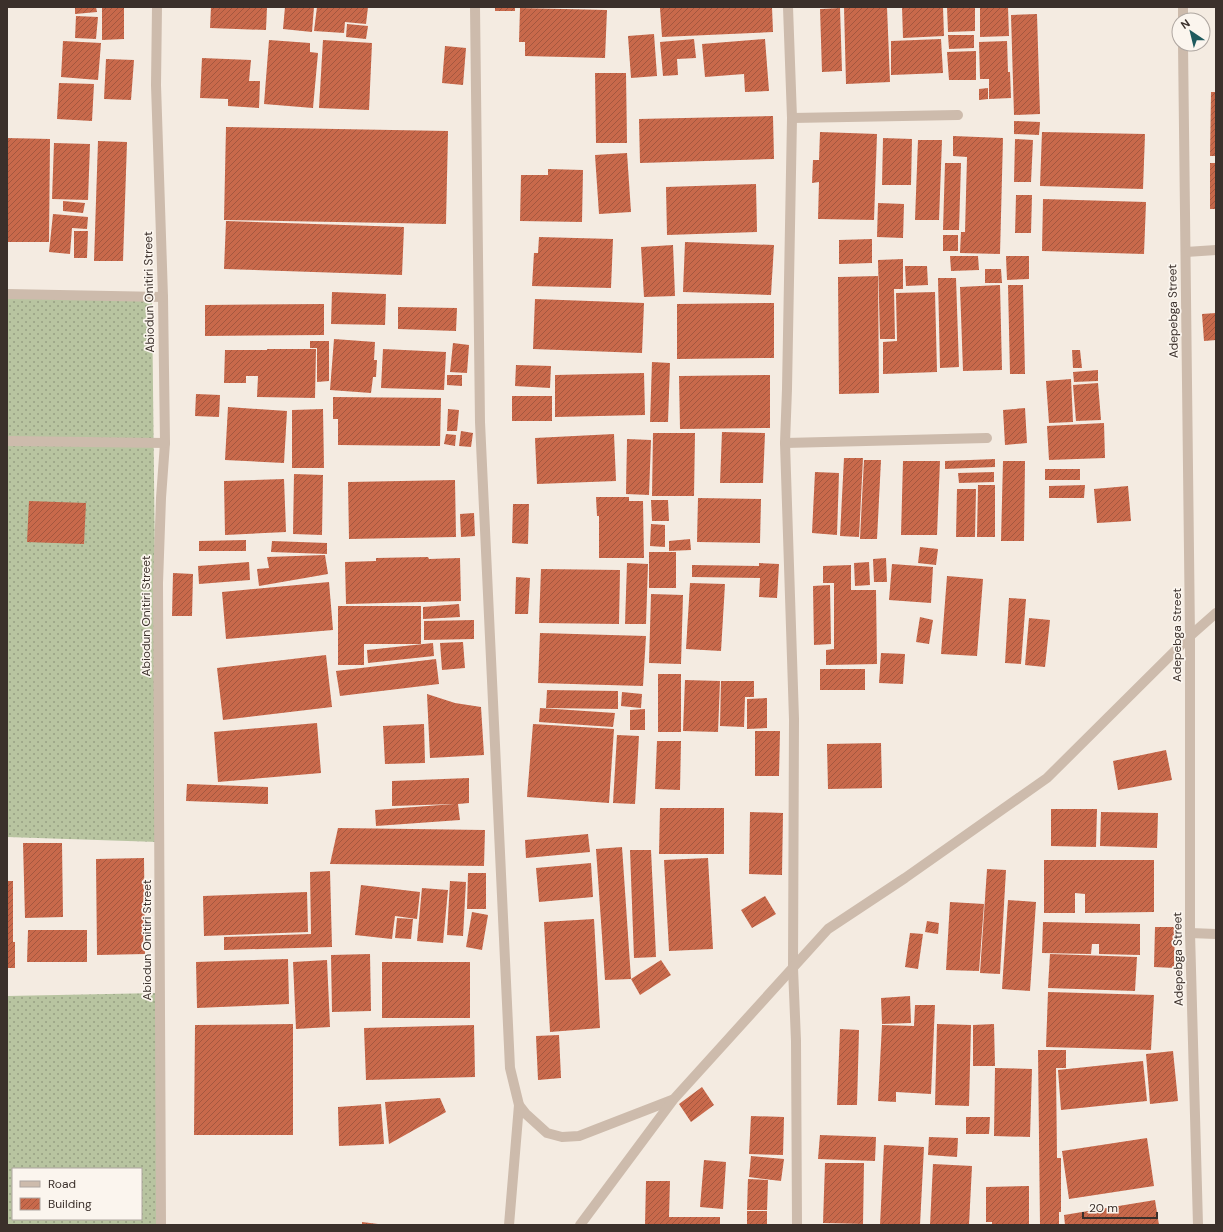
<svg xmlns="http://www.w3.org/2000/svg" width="1223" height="1232" font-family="'DM Sans',sans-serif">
	<defs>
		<pattern id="grass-dots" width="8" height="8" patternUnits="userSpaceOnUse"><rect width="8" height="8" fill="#b8c4a0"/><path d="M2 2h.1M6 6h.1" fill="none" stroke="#97a083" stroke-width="1.8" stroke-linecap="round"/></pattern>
		<pattern id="building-hatch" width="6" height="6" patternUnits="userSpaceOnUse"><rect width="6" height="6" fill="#c8694b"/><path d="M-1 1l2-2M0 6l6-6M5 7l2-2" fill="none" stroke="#a4573f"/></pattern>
	</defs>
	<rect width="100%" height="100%" fill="#f4ebe1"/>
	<!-- grass -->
	<g fill="url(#grass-dots)" fill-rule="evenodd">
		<polygon points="7,296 152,297 158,842 7,837"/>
		<path d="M 159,993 L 162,1225 L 7,1225 L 7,996 ZM 13,1169 L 141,1169 L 141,1219 L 13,1219 Z"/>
	</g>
	<!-- building -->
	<g fill="url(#building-hatch)">
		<polygon points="75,7 96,7 97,12 75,14"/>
		<polygon points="102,7 124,7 124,39 102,40"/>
		<polygon points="211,7 267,7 266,30 210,28"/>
		<polygon points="285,7 314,7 312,32 283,29"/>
		<polygon points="317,7 368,7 366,24 345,22 344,33 314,31"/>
		<rect x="495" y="7" width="20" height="4"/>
		<polygon points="680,7 772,7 773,32 662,37 660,8"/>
		<polygon points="844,7 887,7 890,82 846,84"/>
		<polygon points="902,7 943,7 944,36 903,38"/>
		<polygon points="947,7 975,7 975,31 948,32"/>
		<polygon points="980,7 1008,7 1009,36 980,37"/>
		<polygon points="520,8 607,10 605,58 525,56 525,42 519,42"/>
		<polygon points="840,8 842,71 822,72 820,9"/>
		<polygon points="1037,14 1040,114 1014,115 1011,15"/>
		<polygon points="76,16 98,17 96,39 75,38"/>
		<polygon points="347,24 368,26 366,39 346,37"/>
		<polygon points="654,34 657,76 631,78 628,36"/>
		<polygon points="948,35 974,35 974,48 949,49"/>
		<polygon points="694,39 696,58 677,59 678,75 663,76 660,42"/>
		<polygon points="765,39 769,91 745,92 744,74 705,77 702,44"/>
		<polygon points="941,39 943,73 891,75 891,41"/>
		<polygon points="269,40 310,43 310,52 318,53 313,108 264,104"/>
		<polygon points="323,40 372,43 369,110 319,108"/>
		<polygon points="63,41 101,43 98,80 61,77"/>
		<polygon points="1007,41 1008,72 1010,72 1011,98 989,99 989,79 980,79 979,42"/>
		<polygon points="445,46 466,48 463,85 442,83"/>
		<polygon points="976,51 976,80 949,80 947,52"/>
		<polygon points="202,58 251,60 249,81 260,81 259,108 228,106 228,99 200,98"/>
		<polygon points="106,59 134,60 131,100 104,99"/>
		<polygon points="595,73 626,73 627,143 596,143"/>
		<polygon points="59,83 94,84 92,121 57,119"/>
		<polygon points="988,88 988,99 979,100 979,89"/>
		<polygon points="1211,92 1216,92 1216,156 1210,156"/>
		<polygon points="773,116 774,159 640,163 639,119"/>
		<polygon points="1014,121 1040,122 1039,135 1014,134"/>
		<polygon points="226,127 448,131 446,224 224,220"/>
		<polygon points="820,132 877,134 874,220 818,219 819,182 812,183 813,160 819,160"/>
		<polygon points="1042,132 1145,134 1143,189 1040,186"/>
		<polygon points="953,136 1003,138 1000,254 960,253 961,232 965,232 967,157 953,156"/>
		<polygon points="7,138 50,139 49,242 7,242"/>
		<polygon points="883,138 912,139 911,185 882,185"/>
		<polygon points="1015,139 1033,140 1031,182 1014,182"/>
		<polygon points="918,140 942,140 939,220 915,220"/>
		<polygon points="98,141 127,142 123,261 94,261"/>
		<polygon points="54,143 90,144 88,200 52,199"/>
		<polygon points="627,153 631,212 599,214 595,155"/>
		<polygon points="945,163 961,163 959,230 943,230"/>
		<rect x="1210" y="163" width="6" height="46"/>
		<polygon points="548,169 583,170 582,222 520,221 521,175 548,175"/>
		<polygon points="756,184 757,232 667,235 666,187"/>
		<polygon points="1016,195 1032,195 1031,233 1015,233"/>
		<polygon points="1043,199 1146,202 1144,254 1042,251"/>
		<polygon points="63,201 85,203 83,213 63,211"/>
		<polygon points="878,203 904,204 903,238 877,237"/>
		<polygon points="53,214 88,217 87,229 72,228 70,254 49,252"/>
		<polygon points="226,221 404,227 402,275 224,269"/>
		<polygon points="74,231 88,231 87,258 74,258"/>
		<rect x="943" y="235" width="15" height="16"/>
		<polygon points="539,237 613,239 611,288 532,286 534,253 538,253"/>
		<polygon points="872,239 872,263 839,264 839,240"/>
		<polygon points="685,242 774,245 771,295 683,292"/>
		<polygon points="673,245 675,296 644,297 641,247"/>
		<polygon points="950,256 978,256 979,270 951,271"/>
		<polygon points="1006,256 1029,256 1029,279 1007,280"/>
		<polygon points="903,259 903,289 894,289 895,339 880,339 878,260"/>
		<polygon points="905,266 927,266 928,285 906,286"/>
		<polygon points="985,269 1001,269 1002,283 985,283"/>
		<polygon points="878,276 879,393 839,394 838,277"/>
		<polygon points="938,278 956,278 959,367 940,368"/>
		<polygon points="1000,285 1002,370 963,371 960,287"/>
		<polygon points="1008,285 1023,285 1025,374 1010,374"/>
		<polygon points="332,292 386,294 385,325 331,324"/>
		<polygon points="935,292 937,372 883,374 883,342 897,341 896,293"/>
		<polygon points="535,299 644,303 642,353 533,349"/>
		<polygon points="774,303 774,358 677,359 677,304"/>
		<polygon points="324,304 324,335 205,336 205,305"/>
		<polygon points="398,307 457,308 456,331 398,329"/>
		<polygon points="1216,313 1216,340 1204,341 1202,314"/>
		<polygon points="334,339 375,342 374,360 377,360 376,377 373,377 371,393 330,390"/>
		<polygon points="310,341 329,341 329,381 317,382 317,348 310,348"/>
		<polygon points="453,343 469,345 467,373 450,372"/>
		<polygon points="267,349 316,349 315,398 257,397 258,376 246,376 246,383 224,383 225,350 267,350"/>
		<polygon points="383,349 446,352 444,390 381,388"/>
		<polygon points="1072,350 1080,350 1082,368 1073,368"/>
		<polygon points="652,362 670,363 668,422 650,422"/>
		<polygon points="516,365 551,366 550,388 515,386"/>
		<polygon points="1098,370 1098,381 1074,382 1073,372"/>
		<polygon points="644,373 645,415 555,417 555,375"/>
		<polygon points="447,375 462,375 462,386 447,385"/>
		<polygon points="770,375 770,428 680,429 679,376"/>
		<polygon points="1071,379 1073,422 1049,423 1046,381"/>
		<polygon points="1098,383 1101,420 1076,421 1073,385"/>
		<polygon points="196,394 220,395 219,417 195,416"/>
		<rect x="512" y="396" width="40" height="25"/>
		<polygon points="333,397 441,398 440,446 338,445 338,419 333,419"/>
		<polygon points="228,407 287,411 284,463 225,460"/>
		<polygon points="1025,408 1027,443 1005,445 1003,410"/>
		<polygon points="323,409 324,468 292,468 292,410"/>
		<polygon points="448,409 459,410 457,431 447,431"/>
		<polygon points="1104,423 1105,458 1049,460 1047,426"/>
		<polygon points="461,431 473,433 471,447 459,446"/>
		<polygon points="722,432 765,433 763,483 720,483"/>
		<polygon points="653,433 695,433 694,496 652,496"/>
		<polygon points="446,434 456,435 455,446 444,444"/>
		<polygon points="614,434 616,481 537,484 535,438"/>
		<polygon points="627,439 651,440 649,495 626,494"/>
		<polygon points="844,458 863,458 859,537 840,536"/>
		<polygon points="995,459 995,467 945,469 945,461"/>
		<polygon points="864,460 881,460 877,539 860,539"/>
		<polygon points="903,461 940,461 937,535 901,535"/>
		<polygon points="1003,461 1025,461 1024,541 1001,541"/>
		<rect x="1045" y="469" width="35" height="11"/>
		<polygon points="815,472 839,473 837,535 812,533"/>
		<polygon points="994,472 994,482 959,483 958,473"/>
		<polygon points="294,474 323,475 322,535 293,534"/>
		<polygon points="284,479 286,532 225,535 224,481"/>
		<polygon points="455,480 456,537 349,539 348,482"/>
		<polygon points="978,485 995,485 995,537 977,537"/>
		<polygon points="1085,485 1084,498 1049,498 1049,486"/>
		<polygon points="1128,486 1131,521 1097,523 1094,489"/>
		<polygon points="957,489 976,489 975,537 956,537"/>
		<polygon points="596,497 629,497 629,501 643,501 644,558 599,558 599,516 597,516"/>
		<polygon points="698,498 761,499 760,543 697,542"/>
		<polygon points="651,500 668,500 669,521 652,521"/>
		<polygon points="29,501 86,503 84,544 27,542"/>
		<polygon points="513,504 529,504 528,544 512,543"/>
		<polygon points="474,513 475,536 461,537 460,514"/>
		<polygon points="651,524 665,525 665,547 650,546"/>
		<polygon points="690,539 691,550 669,551 669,541"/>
		<polygon points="246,540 246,551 199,551 199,541"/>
		<polygon points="272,541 327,543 327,554 271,552"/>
		<polygon points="920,547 938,549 936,565 918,563"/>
		<rect x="649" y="552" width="27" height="36"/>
		<polygon points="325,555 328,574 259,586 257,569 269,568 267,557"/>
		<polygon points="428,557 429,559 460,558 461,601 346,604 345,562 376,561 376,558"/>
		<polygon points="886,558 887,582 874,582 873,559"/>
		<polygon points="249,562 250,580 199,584 198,566"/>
		<polygon points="869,562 870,585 855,586 854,563"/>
		<polygon points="627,563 648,564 646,624 625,624"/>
		<polygon points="759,563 779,564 777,598 759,597 760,578 692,577 692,565 759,566"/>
		<polygon points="892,564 933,567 931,603 889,600"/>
		<polygon points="851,565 851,590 876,590 877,664 826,665 826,650 834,649 834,583 823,583 823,566"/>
		<polygon points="541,569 620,570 619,624 539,623"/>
		<polygon points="173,573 193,574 192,616 172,616"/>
		<polygon points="947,576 983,579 977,656 941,654"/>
		<polygon points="516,577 530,578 528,614 515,614"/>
		<polygon points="329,582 333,630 226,639 222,592"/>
		<polygon points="690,583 725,584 721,651 686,649"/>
		<polygon points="830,585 831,644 814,645 813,586"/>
		<polygon points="651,594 683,595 681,664 649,663"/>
		<polygon points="1009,598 1026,599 1021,664 1005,663"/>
		<polygon points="459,604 460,617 423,619 423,607"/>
		<polygon points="338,606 421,606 421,644 364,644 364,665 338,665"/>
		<polygon points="920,617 933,620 929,644 916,642"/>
		<polygon points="1029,618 1050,620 1045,667 1025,665"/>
		<polygon points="474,620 474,639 424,640 424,621"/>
		<polygon points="540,633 646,636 643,686 538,683"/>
		<polygon points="463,642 465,668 442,670 440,643"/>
		<polygon points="433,643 434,656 368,663 367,650"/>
		<polygon points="881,653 905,654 903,684 879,683"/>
		<polygon points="326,655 332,707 223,720 217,668"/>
		<polygon points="436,659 439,684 340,696 336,671"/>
		<rect x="820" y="669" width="45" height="21"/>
		<rect x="658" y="674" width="23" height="58"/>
		<polygon points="685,680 720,681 718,732 683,731"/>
		<polygon points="721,681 754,681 754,697 745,697 744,727 720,726"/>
		<polygon points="547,690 618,691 618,709 546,708"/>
		<polygon points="622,692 642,694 641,708 621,706"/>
		<polygon points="427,694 455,703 481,707 484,755 430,758"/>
		<polygon points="767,698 767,728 747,729 747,699"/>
		<polygon points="540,708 615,713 613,727 539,722"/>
		<polygon points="645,709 645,730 630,730 630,710"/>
		<polygon points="317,723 321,773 218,782 214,732"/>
		<polygon points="424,724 425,763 385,764 383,726"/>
		<polygon points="533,724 614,729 609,803 527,797"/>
		<polygon points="755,731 780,731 779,776 755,776"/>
		<polygon points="617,735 639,736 635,804 613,803"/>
		<polygon points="657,741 681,741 680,790 655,789"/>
		<polygon points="881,743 882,788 828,789 827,744"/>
		<polygon points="1166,750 1172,780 1118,790 1113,761"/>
		<polygon points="469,778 469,803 458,804 460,820 376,826 375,810 454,804 392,806 392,781"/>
		<polygon points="187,784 268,787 268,804 186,801"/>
		<polygon points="660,808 724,808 724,854 659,854"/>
		<polygon points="1051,809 1097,809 1096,847 1051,846"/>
		<polygon points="750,812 783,813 782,875 749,874"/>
		<polygon points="1101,812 1158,813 1157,848 1100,846"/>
		<polygon points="338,828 485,830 484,866 330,864"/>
		<polygon points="588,834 590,852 526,858 525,840"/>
		<polygon points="23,843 62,843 63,917 25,918"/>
		<polygon points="622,847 631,979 605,980 596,849"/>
		<polygon points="630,850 651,850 656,957 634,958"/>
		<polygon points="144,858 145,954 97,955 96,859"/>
		<polygon points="708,858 713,949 669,951 664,860"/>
		<polygon points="1044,860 1154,860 1154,912 1085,913 1085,894 1075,893 1075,913 1044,913"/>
		<polygon points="591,863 593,897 539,902 536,868"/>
		<polygon points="987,869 1006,870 1000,974 980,973"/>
		<polygon points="330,871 332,947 224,950 224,937 311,934 310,872"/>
		<polygon points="468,873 486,873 486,909 467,909"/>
		<polygon points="7,881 13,881 13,942 15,942 15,968 7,968"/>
		<polygon points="450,881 466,882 463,936 447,935"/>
		<polygon points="361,885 420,892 417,919 395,916 392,939 355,935"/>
		<polygon points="422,888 448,890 443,943 417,941"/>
		<polygon points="307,892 308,932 204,936 203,896"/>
		<polygon points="765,896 776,914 752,928 741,910"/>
		<polygon points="1008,900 1036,902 1030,991 1002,989"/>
		<polygon points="950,902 984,904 979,971 946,970"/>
		<polygon points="472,912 488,915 482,950 466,947"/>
		<polygon points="397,918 413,919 411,939 395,938"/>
		<polygon points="594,919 600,1028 550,1032 544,922"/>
		<polygon points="927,921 939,923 938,934 925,932"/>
		<polygon points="1043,922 1140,924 1140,955 1099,954 1099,944 1092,944 1091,954 1042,953"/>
		<polygon points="1155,927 1175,927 1174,968 1154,967"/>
		<polygon points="28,930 87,930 87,962 27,962"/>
		<polygon points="910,933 923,934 918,969 905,967"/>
		<polygon points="370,954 371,1011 332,1012 331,955"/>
		<polygon points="1050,954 1137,957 1135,991 1048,988"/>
		<polygon points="288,959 289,1004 197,1008 196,962"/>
		<polygon points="327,960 330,1027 296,1029 293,962"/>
		<polygon points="661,960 671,975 640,995 631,979"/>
		<rect x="382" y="962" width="88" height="56"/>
		<polygon points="1048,992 1154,995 1151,1050 1046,1047"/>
		<polygon points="910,996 911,1023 882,1024 881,998"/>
		<polygon points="915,1005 935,1005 931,1094 896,1092 896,1102 878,1101 882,1025 914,1026"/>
		<polygon points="293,1024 293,1135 194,1135 195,1025"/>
		<polygon points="937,1024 971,1025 969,1106 935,1105"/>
		<polygon points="994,1024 995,1066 973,1066 973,1025"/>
		<polygon points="474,1025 475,1077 366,1080 364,1028"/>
		<polygon points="840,1029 859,1030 857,1105 837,1105"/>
		<polygon points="559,1035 561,1078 538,1080 536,1036"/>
		<polygon points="1038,1050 1066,1050 1066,1068 1056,1068 1057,1158 1061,1158 1061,1212 1059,1212 1059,1225 1040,1225"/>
		<polygon points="1173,1051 1178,1101 1150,1104 1146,1054"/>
		<polygon points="1143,1061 1147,1101 1061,1110 1058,1070"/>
		<polygon points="995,1068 1032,1069 1030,1137 994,1136"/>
		<polygon points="702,1087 714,1105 691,1122 679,1104"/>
		<polygon points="440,1098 446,1112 389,1144 385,1102"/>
		<polygon points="381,1104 384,1144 339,1146 338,1107"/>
		<polygon points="751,1116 784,1117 783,1155 749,1154"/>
		<polygon points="966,1117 990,1117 989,1134 966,1134"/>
		<polygon points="820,1135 876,1137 875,1161 818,1159"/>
		<polygon points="929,1137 958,1138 957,1157 928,1155"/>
		<polygon points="1147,1138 1154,1186 1069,1199 1062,1151"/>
		<polygon points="884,1145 924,1147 920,1225 880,1225"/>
		<polygon points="751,1156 784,1159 781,1181 749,1177"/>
		<polygon points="704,1160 726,1162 723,1209 700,1207"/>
		<polygon points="825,1163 864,1163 863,1224 823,1223"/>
		<polygon points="933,1164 972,1166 969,1225 930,1225"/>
		<polygon points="748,1179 768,1180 767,1210 747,1210"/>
		<polygon points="646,1181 670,1181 669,1217 720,1217 720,1225 645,1225"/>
		<polygon points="1029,1186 1029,1225 992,1225 992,1222 986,1222 986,1187"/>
		<polygon points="1155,1200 1159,1225 1065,1225 1064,1215"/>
		<rect x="747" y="1211" width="20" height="14"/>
		<polygon points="362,1222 378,1224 378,1225 362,1225"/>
	</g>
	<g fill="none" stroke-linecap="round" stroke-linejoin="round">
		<!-- minor -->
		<g stroke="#cdbbac" stroke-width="10">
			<polyline points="157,7 156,85 163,297 165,443 161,498 158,583 161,1225"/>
			<polyline points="475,7 480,422 510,1068 519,1105 509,1225"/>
			<polyline points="788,7 792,118 787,389 785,443 794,719 793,968 796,1041 797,1225"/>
			<polyline points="1183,7 1183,20"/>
			<polyline points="1183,44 1190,636 1190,933 1198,1225"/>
			<polyline points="792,118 958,115"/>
			<polyline points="1186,252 1216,250"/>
			<polyline points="7,294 163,297"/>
			<polyline points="7,441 165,443"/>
			<polyline points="785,443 987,438"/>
			<polyline points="1190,933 1216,934"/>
			<polyline points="519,1105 526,1114 547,1133 562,1137 579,1136 672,1100"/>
			<polyline points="580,1225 673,1100 828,929 905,878 1047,778 1190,636 1216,613"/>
		</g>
	</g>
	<g text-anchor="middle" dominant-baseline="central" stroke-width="3.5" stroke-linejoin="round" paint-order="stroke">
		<!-- street labels -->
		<g font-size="12" fill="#3b302b" stroke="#fbf5ee">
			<text transform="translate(149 292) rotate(-91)">Abiodun Onitiri Street</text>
			<text transform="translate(1173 311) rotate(-91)">Adepebga Street</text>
			<text transform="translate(146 616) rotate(-90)">Abiodun Onitiri Street</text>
			<text transform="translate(1177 635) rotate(-90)">Adepebga Street</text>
			<text transform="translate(147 940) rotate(-90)">Abiodun Onitiri Street</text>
			<text transform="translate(1178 959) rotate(-91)">Adepebga Street</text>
		</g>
	</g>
	<!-- border -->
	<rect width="1223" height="1232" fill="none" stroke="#3b302b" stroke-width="16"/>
	<!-- legend -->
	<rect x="12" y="1168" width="130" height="52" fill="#fbf5ee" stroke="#aea6a0"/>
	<rect x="20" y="1181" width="20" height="6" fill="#cdbbac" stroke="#aea6a0"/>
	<text x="48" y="1188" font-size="12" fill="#3b302b">Road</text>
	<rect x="20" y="1198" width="20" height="12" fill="url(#building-hatch)" stroke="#aea6a0"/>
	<text x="48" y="1208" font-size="12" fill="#3b302b">Building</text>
	<!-- north arrow -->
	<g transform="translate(1191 32) rotate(325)"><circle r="19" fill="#fbf5ee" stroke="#aea6a0"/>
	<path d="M0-3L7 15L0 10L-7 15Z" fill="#1f5a5e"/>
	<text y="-6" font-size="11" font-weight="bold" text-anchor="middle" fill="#3b302b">N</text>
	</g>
	<!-- scale -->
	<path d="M1083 1212v6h74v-6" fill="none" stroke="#3b302b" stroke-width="2"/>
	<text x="1089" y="1212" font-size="12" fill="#3b302b" stroke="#fbf5ee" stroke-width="3" paint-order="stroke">20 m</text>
</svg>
